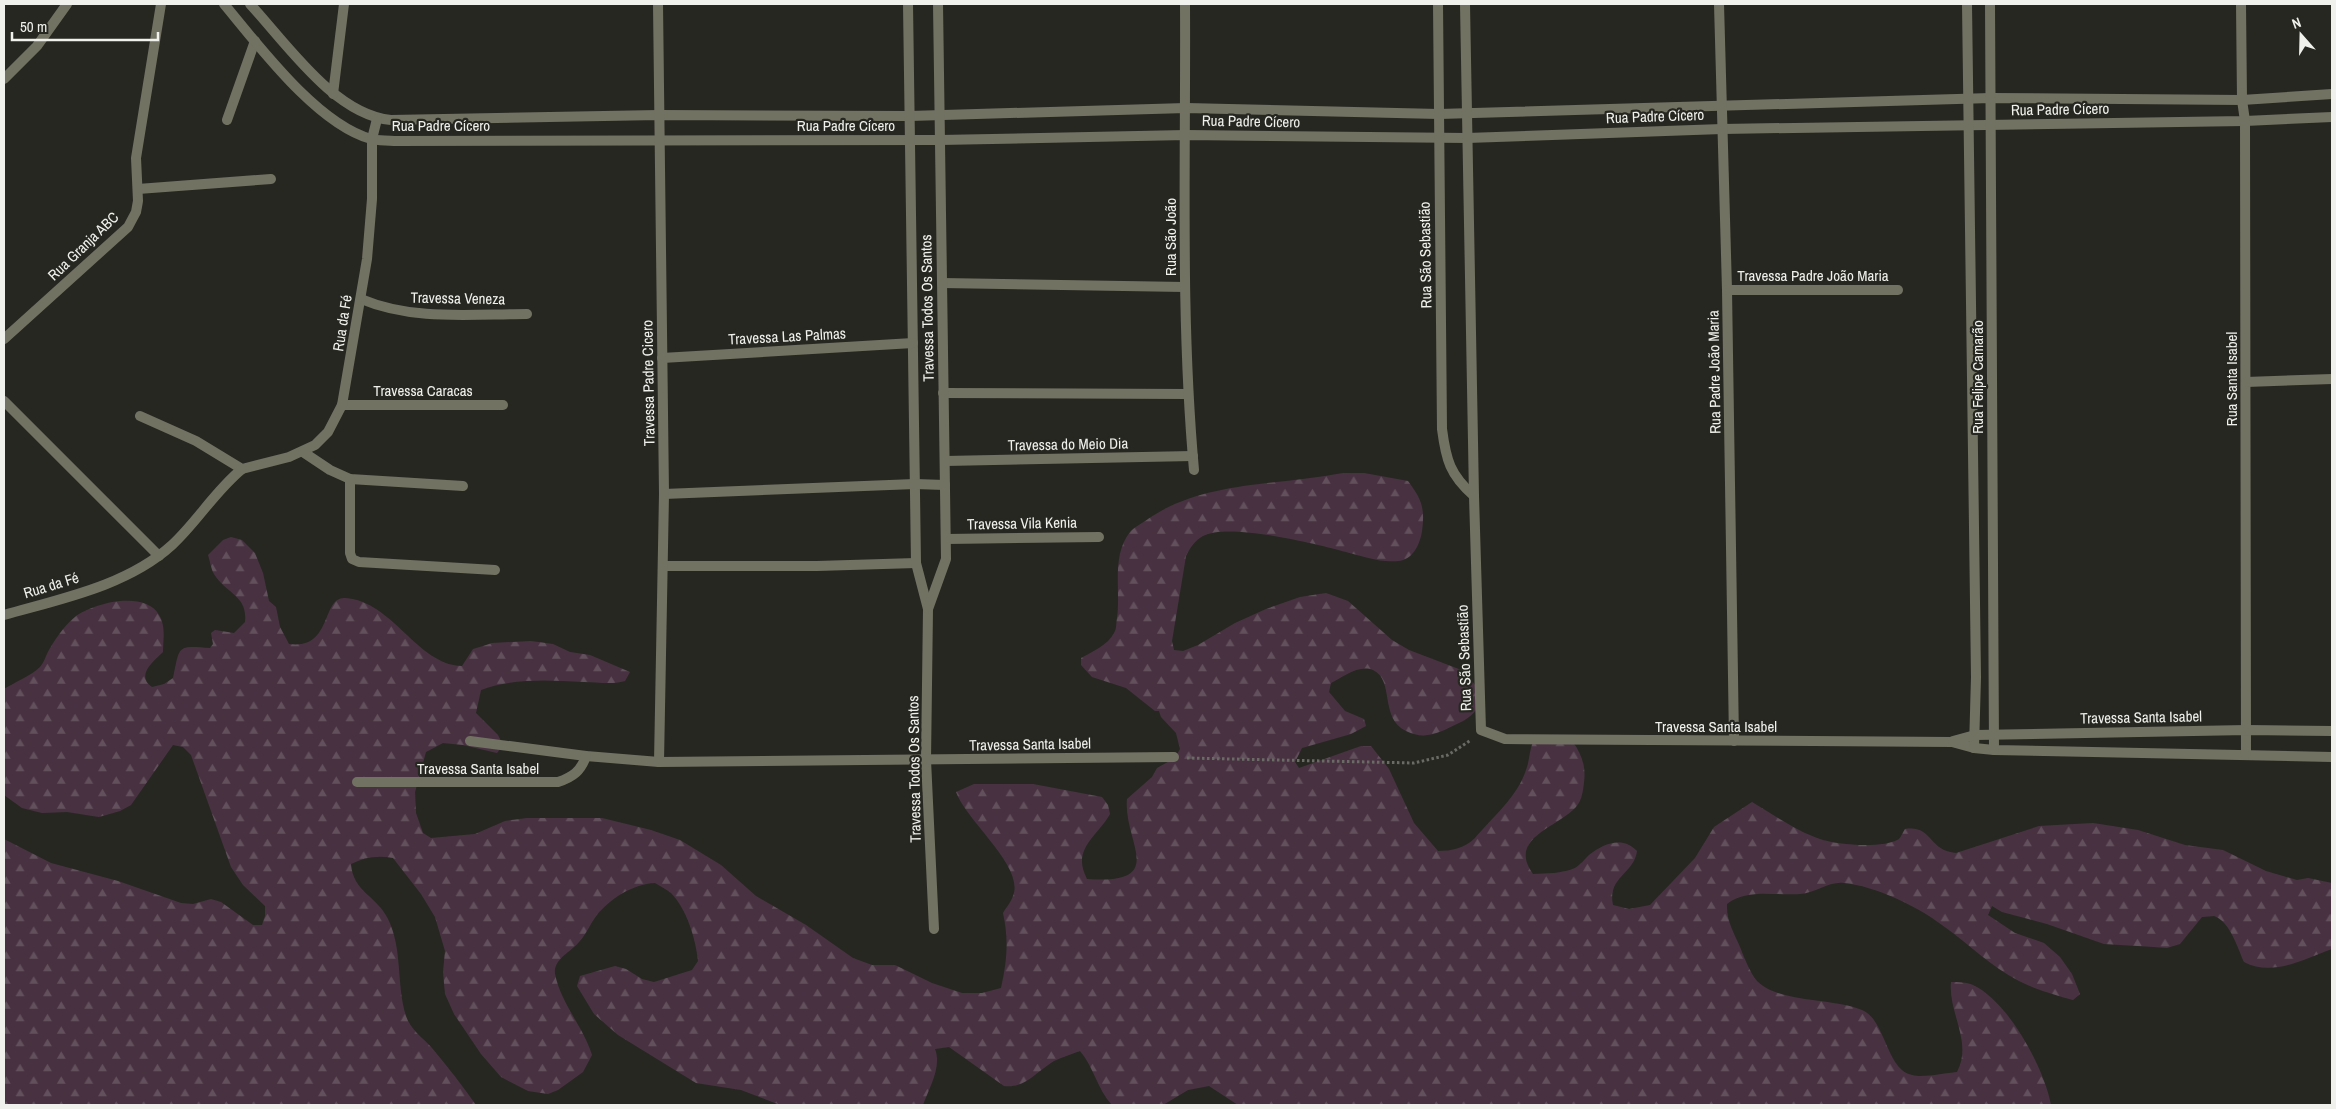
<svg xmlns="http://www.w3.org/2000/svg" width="2336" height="1109" font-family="'Archivo Narrow',sans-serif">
	<defs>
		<pattern id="forest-firs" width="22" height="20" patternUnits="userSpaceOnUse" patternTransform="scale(1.25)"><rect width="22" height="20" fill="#483242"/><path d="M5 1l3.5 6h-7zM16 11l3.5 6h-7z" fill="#63505d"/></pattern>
	</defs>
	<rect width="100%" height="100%" fill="#272722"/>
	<!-- forest -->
	<path fill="url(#forest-firs)" d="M 1343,473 L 1364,473 L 1408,481 C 1422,500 1425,508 1422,531 C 1420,544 1413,560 1398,561 C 1381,563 1362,556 1346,552 C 1316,544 1229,522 1203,536 C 1195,540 1190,548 1186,556 L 1172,641 L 1174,650 L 1183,651 L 1198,645 L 1235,623 L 1266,609 L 1300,597 L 1326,593 L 1348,601 L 1392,640 L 1409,650 L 1464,671 L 1483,695 C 1479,709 1472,717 1459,723 C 1440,732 1426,741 1406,731 C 1379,718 1395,680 1373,670 C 1359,664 1343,677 1331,683 L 1329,692 L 1345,711 L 1364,719 L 1366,726 L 1351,734 L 1302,748 L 1295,762 L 1299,768 L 1361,746 L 1371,746 L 1389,769 L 1414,823 L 1438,851 C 1452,851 1465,848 1475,838 C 1492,818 1518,796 1526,770 C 1530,760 1529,750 1534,740 L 1573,742 C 1582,755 1586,767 1584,782 C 1583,791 1582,800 1576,807 C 1557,828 1507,838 1533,874 C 1548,873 1561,874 1575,868 C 1580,865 1585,859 1589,855 C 1604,843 1623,836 1637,851 C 1634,874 1607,877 1613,905 L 1629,909 L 1650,905 L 1695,858 L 1714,827 L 1752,802 C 1774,815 1796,831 1820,839 C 1836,845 1884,849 1899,839 C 1901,837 1903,832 1905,829 C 1933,825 1928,851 1956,853 L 2039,826 L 2093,823 L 2138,830 L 2185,845 L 2223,850 L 2266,871 L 2297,880 L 2308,878 L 2332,883 L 2332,949 C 2304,959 2273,977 2244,962 C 2238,949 2230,921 2214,916 C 2211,916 2206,917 2202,917 L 2180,944 L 2167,948 L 2154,947 L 2104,944 L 2047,924 L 2002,912 L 1992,906 L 1988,915 L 2015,933 L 2044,943 L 2060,957 L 2072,974 L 2080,994 L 2073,1000 C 2055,995 2036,990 2019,981 C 1990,966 1968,943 1942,925 C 1917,906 1875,886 1844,883 C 1829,881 1816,893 1800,894 C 1776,896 1747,888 1727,904 C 1726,920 1734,933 1740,947 C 1744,957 1750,973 1757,981 C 1778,1003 1834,998 1862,1010 C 1886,1020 1886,1070 1912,1075 C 1923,1078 1945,1073 1957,1072 C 1973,1042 1948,1013 1951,982 C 1958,982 1966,982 1973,985 C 2009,1002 2044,1068 2051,1105 L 1238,1105 L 1209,1086 L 1188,1090 L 1163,1105 L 1112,1105 C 1097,1089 1094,1067 1080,1051 C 1072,1054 1062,1057 1054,1061 C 1037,1071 1025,1089 1004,1086 L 949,1047 L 935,1049 C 942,1067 929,1088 923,1105 L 780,1105 L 741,1090 L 696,1083 L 618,1035 L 594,1014 L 577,986 L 580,976 L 615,966 L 626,969 L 642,979 L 654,982 L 692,970 L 698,961 C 696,940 687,909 671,893 C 666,889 660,886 655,883 C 632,884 610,899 596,916 C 590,924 586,935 579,942 C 571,952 553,959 555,974 C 561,1004 583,1026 592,1055 L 583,1072 L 558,1090 L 548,1094 L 528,1091 L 501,1077 L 481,1054 L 454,1014 L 445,994 L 443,972 L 445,951 L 435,917 L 421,894 L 393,858 C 378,855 364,857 351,864 C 353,892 377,896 388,919 C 403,950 396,984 406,1016 C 410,1029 423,1038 432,1048 C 447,1066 462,1085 476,1105 L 4,1105 L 4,839 L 51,863 L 118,881 L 181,903 L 193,904 L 211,899 L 221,902 L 253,925 L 262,925 L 265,916 L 265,906 L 243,885 L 231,867 L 191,755 L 183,747 L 173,745 L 131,805 L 120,811 L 99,817 L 67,812 L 42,813 L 22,808 L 4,795 L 4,689 C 15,682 31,676 40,667 C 44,663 46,655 49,650 C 56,638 64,626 75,617 C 93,603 145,590 159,615 C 166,626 163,640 163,652 C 154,661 135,675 152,687 L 164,684 L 173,678 C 180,646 176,645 210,648 L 213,644 L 211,633 L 215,630 L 234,633 L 245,622 C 248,595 226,594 214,574 C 211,569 210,561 208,555 L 223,540 L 231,537 L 242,540 L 255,553 L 263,573 L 269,601 L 276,607 L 280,627 L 289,644 C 333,650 321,597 345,598 C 393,601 417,665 462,666 L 473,649 L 483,646 L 492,643 L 531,641 L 553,644 L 570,652 L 590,655 L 630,672 L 625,681 C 610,685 599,682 584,682 C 548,680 514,678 481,690 L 476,713 L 498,735 L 503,745 L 497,753 L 463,745 L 443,743 L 426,752 L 415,792 L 416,813 L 423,833 L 431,838 L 475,834 L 505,821 L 527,818 L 602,818 L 651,830 L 680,840 L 721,865 L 756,896 L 806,925 L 853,958 L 872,965 L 895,965 L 932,983 L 962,993 L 982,993 L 1001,988 C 1007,961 1009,940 1003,913 C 1006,908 1011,902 1013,896 C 1025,867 967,822 956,792 L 974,784 L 1033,784 L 1102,797 L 1108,805 L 1110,814 C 1097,837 1071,849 1087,879 C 1170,885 1123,842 1127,799 L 1152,777 L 1157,768 L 1175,758 L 1180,749 L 1176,733 L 1161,717 L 1159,711 L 1155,711 L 1126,688 L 1092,677 L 1081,665 L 1081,658 C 1092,652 1108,645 1114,633 C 1117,629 1116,622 1117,618 C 1121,591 1111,556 1130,532 C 1134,527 1143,523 1148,519 C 1205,480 1278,486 1343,473 Z"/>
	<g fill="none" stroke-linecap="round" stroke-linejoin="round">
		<!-- path -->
		<polyline stroke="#6b6b66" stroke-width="3" stroke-dasharray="2.5 2.5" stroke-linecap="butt" points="1187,758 1414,763 1448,755 1471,740"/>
		<!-- lane -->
		<g stroke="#727263" stroke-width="10">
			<polyline points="227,120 255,41"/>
			<polyline points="138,189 271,179"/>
			<polyline points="942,283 1185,287"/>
			<polyline points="943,393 1188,394"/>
			<polyline points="4,401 159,556"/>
			<polyline points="664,494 915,484"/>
			<polyline points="663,566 817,566 916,563"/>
		</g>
		<!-- street -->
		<g stroke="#727263" stroke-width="10">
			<path d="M 224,4 C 259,46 317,124 371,139 C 378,141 387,140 394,141 L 940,140 L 1186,135 L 1467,138 L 1722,129 L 2245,121 L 2332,117"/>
			<path d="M 250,4 C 287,44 335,115 391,120 L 659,115 L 910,116 L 1186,108 L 1439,114 L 1991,98 L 2242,100 L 2332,94"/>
			<polyline points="658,4 664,494 659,762"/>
			<polyline points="908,4 916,563 928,609 926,760 934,929"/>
			<path d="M 1185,4 C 1186,159 1180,315 1194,470"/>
			<path d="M 1438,4 L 1442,429 C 1446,460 1450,475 1474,496"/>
			<polyline points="1465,4 1474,496 1481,730 1505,739 1952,742 1974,748 1994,750 2332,757"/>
			<polyline points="1719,4 1727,290 1734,741"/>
			<polyline points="1967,4 1976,677 1974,748"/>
			<polyline points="1990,4 1994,750"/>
			<polyline points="2241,4 2242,100 2245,121 2246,755"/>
			<polyline points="4,79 37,46 67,4"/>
			<polyline points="333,94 344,4"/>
			<polyline points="1727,290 1898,290"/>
			<path d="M 361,299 C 413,321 471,314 527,314"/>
			<polyline points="4,339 128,227 136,212 138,201 136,158 161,4"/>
			<polyline points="662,358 913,343"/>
			<polyline points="2246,382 2332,379"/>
			<polyline points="342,405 503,405"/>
			<polyline points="140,416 196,441 242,469 289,457 315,445 328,432 342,405 367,259 372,199 372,139 377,119"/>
			<polyline points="303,452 330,470 350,479 463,486"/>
			<polyline points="945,461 1193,456"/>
			<polyline points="350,479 350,553 352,559 359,562 495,570"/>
			<polyline points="915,484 945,485"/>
			<polyline points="946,539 1099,537"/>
			<polyline points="928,609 946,559 938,4"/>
			<path d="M 4,615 C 60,599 127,586 172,545 C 197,522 215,491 242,469"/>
			<polyline points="470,741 586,756 659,762 1174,757"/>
			<polyline points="1953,741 1975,735 2247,730 2332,731"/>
			<path d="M 357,782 L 558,782 C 573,777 581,771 586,756"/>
		</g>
	</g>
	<g text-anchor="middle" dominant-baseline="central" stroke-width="4.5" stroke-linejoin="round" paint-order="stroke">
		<!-- street labels -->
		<g font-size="15" fill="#f0f0ec" stroke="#272722">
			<text transform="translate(2060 109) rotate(-1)">Rua Padre Cícero</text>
			<text transform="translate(1655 116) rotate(-2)">Rua Padre Cícero</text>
			<text transform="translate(1251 121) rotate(1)">Rua Padre Cícero</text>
			<text x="441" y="125">Rua Padre Cícero</text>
			<text x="846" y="125">Rua Padre Cícero</text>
			<text transform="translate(1170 237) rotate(-90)">Rua São João</text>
			<text transform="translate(83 246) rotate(-44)">Rua Granja ABC</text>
			<text transform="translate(1425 255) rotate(-91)">Rua São Sebastião</text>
			<text x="1813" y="275">Travessa Padre João Maria</text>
			<text transform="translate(458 298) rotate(1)">Travessa Veneza</text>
			<text transform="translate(927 308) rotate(-91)">Travessa Todos Os Santos</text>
			<text transform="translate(342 323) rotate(-81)">Rua da Fé</text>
			<text transform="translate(787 336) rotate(-3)">Travessa Las Palmas</text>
			<text transform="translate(1714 372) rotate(-91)">Rua Padre João Maria</text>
			<text transform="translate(1977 377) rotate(-90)">Rua Felipe Camarão</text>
			<text transform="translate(2231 379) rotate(-90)">Rua Santa Isabel</text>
			<text transform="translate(648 383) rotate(-91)">Travessa Padre Cicero</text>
			<text x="423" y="390">Travessa Caracas</text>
			<text transform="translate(1068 444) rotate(-1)">Travessa do Meio Dia</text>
			<text transform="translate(1022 523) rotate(-1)">Travessa Vila Kenia</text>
			<text transform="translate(51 585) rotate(-17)">Rua da Fé</text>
			<text transform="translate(1464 658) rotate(-92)">Rua São Sebastião</text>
			<text transform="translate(2141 717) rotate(-1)">Travessa Santa Isabel</text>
			<text x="1716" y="726">Travessa Santa Isabel</text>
			<text transform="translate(1030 744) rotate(-1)">Travessa Santa Isabel</text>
			<text x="478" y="768">Travessa Santa Isabel</text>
			<text transform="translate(914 769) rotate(-91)">Travessa Todos Os Santos</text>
		</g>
	</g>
	<!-- border -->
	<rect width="2336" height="1109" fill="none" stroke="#f0f0ec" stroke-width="10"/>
	<!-- north arrow -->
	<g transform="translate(2301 35) rotate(340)" stroke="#272722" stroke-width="4" paint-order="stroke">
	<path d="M0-4L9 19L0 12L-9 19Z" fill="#f0f0ec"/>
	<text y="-8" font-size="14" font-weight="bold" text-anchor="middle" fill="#f0f0ec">N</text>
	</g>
	<!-- scale -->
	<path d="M12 32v8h146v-8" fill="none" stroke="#f0f0ec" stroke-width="2.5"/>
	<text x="20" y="32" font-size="15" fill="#f0f0ec" stroke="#272722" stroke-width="4" paint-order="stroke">50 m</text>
</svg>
